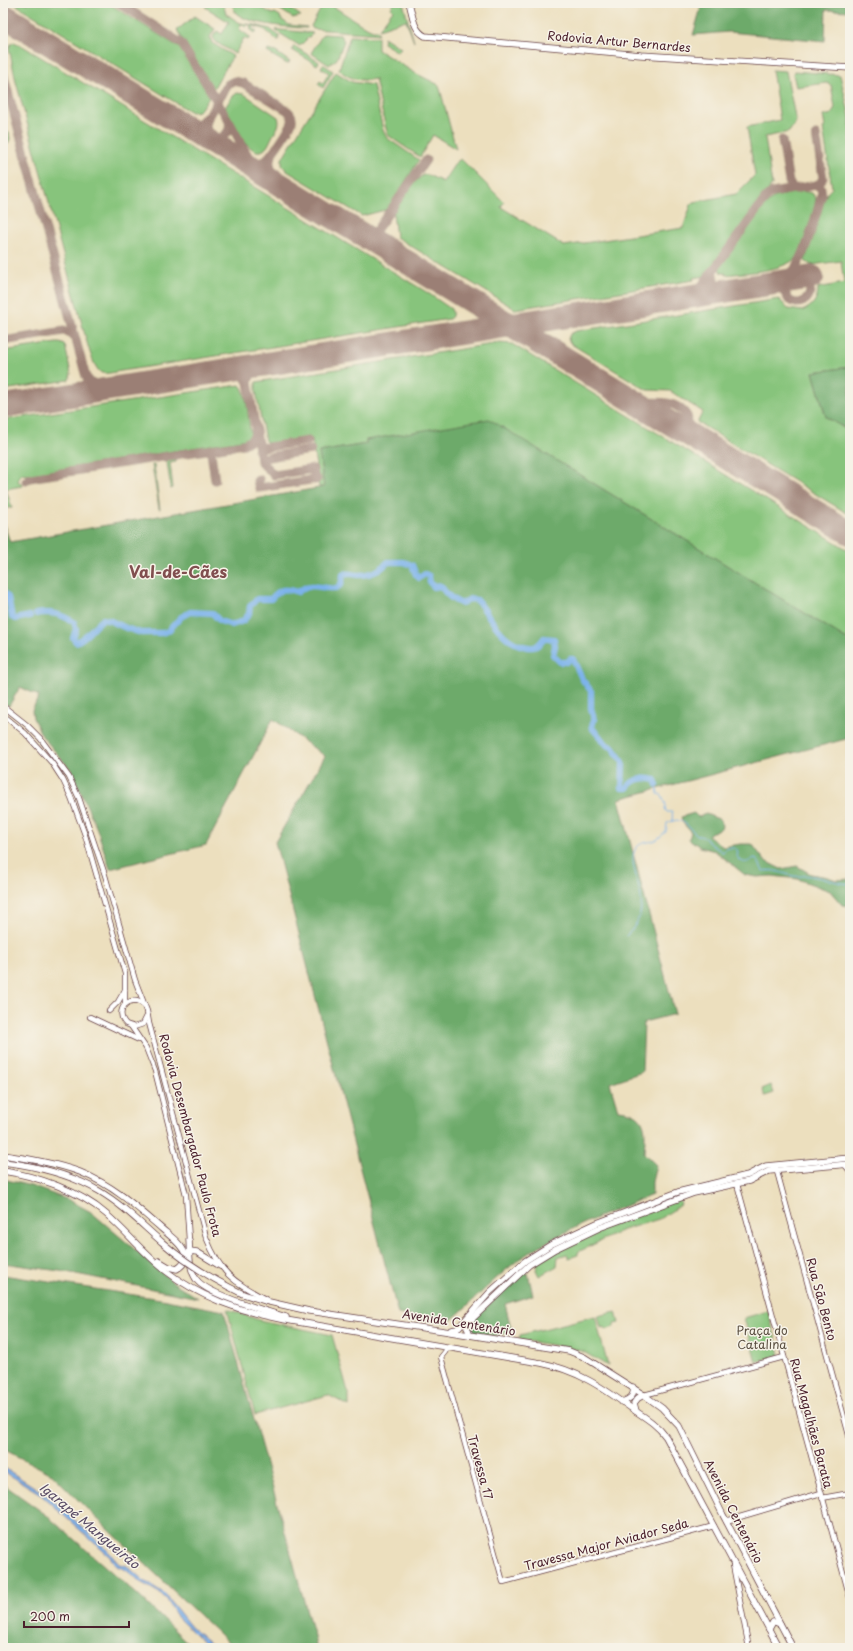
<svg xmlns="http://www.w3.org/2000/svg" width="853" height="1651" font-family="'Playpen Sans',sans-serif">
	<rect width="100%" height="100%" fill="#f7f3e8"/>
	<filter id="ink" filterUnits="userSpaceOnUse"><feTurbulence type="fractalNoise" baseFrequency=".025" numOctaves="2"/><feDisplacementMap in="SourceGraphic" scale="8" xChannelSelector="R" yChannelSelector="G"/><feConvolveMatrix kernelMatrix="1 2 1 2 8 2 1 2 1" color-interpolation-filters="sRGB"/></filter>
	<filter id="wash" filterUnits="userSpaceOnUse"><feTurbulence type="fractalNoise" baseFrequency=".012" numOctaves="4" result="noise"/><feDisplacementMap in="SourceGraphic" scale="16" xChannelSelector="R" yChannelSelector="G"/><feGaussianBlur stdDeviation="0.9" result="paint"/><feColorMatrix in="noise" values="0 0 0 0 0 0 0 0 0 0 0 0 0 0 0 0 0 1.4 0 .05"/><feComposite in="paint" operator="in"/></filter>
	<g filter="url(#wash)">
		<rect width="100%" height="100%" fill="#ecdfbe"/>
		<!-- green -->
		<g fill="#87c47b" stroke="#687253">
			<polygon points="13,3 108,3 180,48 209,95 208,99 199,111 191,112"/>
			<path d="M 208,3 L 223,3 L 226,14 C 234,18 239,25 248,24 L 251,25 L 251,24 L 270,29 L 279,36 L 279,40 L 277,40 L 264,29 L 253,26 L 254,30 L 257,31 L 255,33 L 250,29 L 251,27 L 248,24 L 246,27 L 241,24 L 239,29 L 250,37 L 248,40 L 244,38 L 235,54 L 214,41 L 213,36 L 217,31 L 222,34 L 229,22 L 205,7 Z"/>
			<path d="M 232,3 L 254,3 L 272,14 L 275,13 L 280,16 L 281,19 L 289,25 L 307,27 L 307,28 C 290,28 250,24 237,14 C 234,11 233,7 232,3 Z"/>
			<polygon points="270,3 283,3 301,16 293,18"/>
			<polygon points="324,3 328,3 362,25 373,30 377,30 379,34 313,29 311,26"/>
			<polygon points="394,3 403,3 414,42 406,20 379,29 393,10 391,8"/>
			<polygon points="195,16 215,29 210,37 212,43 233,56 213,89 177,30"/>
			<polygon points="277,29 280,30 313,33 300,46 276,31"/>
			<polygon points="323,34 340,35 344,41 337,59 329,65 311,53"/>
			<path d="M 350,36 L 378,37 L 378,50 L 415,73 L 439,85 L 456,149 L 433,135 L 420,157 L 396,141 L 388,135 L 385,125 L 375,79 C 362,82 347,79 339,69 Z"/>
			<polygon points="384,37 401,48 398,52 383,43"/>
			<path d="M 14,42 L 21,45 L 428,293 L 451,309 C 453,313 453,317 449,319 L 115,372 C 111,373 106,374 102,373 C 93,370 86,338 83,328 L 16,82 L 9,48 L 11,44 Z"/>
			<polygon points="294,46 319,62 317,65 292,50"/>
			<polygon points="268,50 276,52 290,62 287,64 267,52"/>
			<polygon points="323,64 333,71 323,88 318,84 320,81 323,83 329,73 321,68"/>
			<polygon points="772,70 786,71 796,122 789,132 765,137 772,185 705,276 693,278 694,280 515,309 396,237 393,213 408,188 423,175 428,175 443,182 456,162 461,159 504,202 501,207 564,246 683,228 691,205 694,202 736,194 755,175 747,127 780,120"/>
			<path d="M 794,71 L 840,75 L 850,117 L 850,367 L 813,372 L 826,417 L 850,432 L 850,515 L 697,422 L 703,412 L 670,391 L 647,390 L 571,344 L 568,339 L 570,334 L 576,331 L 779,299 L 788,309 L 802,311 C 812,307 818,300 818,288 L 844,283 L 841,261 L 811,265 L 805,261 L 823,201 L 828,192 L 832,188 L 823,128 L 825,127 L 823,116 L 832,114 L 835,107 L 831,85 L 827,83 L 796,87 L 793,74 Z"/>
			<polygon points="336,72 352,82 373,85 383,130 387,138 419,160 389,207 385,210 362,216 287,171 282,165 282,159 286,152"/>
			<path d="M 237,93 L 244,94 L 278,117 C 281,125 276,130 272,137 C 270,141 267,150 261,151 C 247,155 231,118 225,108 L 231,98 Z"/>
			<polygon points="3,129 9,133 10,139 8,144 3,145"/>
			<path d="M 801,191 L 812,193 L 816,198 L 814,210 L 799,256 C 782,272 748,272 726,275 L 725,273 L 721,273 L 719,267 L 765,205 L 775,197 Z"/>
			<polygon points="56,343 60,343 65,345 71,374 69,380 3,390 3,351"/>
			<path d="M 499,343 L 512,344 L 850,551 L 850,641 L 534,447 L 366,440 L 366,444 L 319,452 L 324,487 L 319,487 L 312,439 C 301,440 272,448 265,441 L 256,391 L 256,382 Z"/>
			<path d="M 240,385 C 248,393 248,423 251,435 L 247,439 L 26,475 L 21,474 L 19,476 L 18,481 L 22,484 L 22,486 L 6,489 L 12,508 L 5,508 L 3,501 L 3,420 Z"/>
			<polygon points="175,458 176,462 170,463 173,488 171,489 167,463 167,462 164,462 165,460"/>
			<polygon points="152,465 154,465 160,509 159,509"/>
			<polygon points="771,1085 774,1093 765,1096 762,1089"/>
			<polygon points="679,1198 681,1205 659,1219 623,1230 578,1252 578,1255 569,1258 567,1254 558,1257 557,1266 539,1276 536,1270 538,1261 584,1235"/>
			<polygon points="227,1309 259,1320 332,1335 349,1395 349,1406 328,1395 255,1415"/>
			<polygon points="768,1311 780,1355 756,1362 744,1318"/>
			<polygon points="616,1312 619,1323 614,1324 614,1327 606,1330 605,1327 601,1328 598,1316"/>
			<polygon points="595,1316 608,1366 582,1351 565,1347 520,1340 519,1339 520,1335"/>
		</g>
		<!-- forest -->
		<g fill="#6daa6b" stroke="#5c644b">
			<polygon points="719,3 850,3 850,11 826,10 825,41 729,32 693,35 702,4"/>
			<polygon points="850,367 850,431 826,417 813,372"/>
			<path d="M 489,419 L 850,641 L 850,738 L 619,799 L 675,1014 L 644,1022 L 642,1072 L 610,1083 L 618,1110 C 648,1112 646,1129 644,1153 L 656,1165 L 652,1182 L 652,1195 C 610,1212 561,1231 524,1256 C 497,1275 474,1301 448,1323 L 398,1314 L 275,842 L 325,756 L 273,719 L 206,845 L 110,869 L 97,829 L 71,770 L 42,736 L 33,718 L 32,710 L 39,696 L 20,687 L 9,706 L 3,702 L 3,521 L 10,542 L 324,487 L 319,452 L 366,444 L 366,440 Z"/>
			<polygon points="694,813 698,817 706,814 721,820 722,827 718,831 712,832 708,835 723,847 740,844 752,844 765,861 781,869 797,866 811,874 828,877 836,880 850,879 850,906 842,905 830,891 798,879 772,876 757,877 745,875 715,851 700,847 689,839 691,832 683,823 681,817"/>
			<polygon points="3,1179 31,1186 69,1200 91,1212 173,1282 198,1298 66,1272 3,1263"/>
			<polygon points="522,1273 528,1273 533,1295 505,1304 512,1332 495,1336 470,1331 469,1324"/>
			<polygon points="3,1275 161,1299 224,1311 317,1648 234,1648 88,1510 52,1474 3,1449"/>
			<polygon points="3,1484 45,1514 138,1595 193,1648 3,1648"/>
		</g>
		<!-- water -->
		<polygon fill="#7db3eb" stroke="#64698b" points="3,1467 42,1492 57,1504 107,1550 119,1564 127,1566 143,1580 164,1593 191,1627 216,1648 210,1648 178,1618 167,1600 161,1594 142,1583 126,1570 117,1566 110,1557 39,1493 8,1474 3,1470"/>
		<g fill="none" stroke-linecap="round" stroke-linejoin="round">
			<!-- stream -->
			<g stroke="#7db3eb" stroke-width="1">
				<path d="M 657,785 L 658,794 L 662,795 L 666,805 L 665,809 L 667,812 L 672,812 L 673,821 C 687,816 692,838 705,837 L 708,842 L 721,851 L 723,852 L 728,848 L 735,848 L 738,851 L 737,856 C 742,865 748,863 754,858 L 757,859 L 763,871 C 774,869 782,873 793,876 C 799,877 805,875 811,876 C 825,878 836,883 850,884"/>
				<path d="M 626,936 C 662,903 621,867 637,847 C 642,841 650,843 656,840 C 660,838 663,834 666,832 L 667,823 L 673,821"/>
			</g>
			<!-- river -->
			<g stroke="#7db3eb" stroke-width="6">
				<polyline points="3,592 8,597 12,617 15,619 30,616"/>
				<path d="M 36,614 C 51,611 60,614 74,622 L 76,629 L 73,638 L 76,642 C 89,636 92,627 103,619 L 111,621 L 126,628 L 141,633 L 162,633 L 168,631 L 181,617 L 190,612 L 212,613 L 220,621 L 232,625 L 243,621 L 249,614 L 250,606 L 257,599 L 271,599 C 280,588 284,588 298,592 C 300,591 303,588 306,587 C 320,582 343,600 343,574 C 349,572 353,575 359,575 C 371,575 381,570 388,562 L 404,562 L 412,565 L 416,575 L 419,578 L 425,574 L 429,576 L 430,583 L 434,587 L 441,586 C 446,595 452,600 462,604 L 470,599 L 477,600 C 491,617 500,640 523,646 C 534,649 538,647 544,638 L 554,639 L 555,646 L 553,655 L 560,662 L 567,662 L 570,659 L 573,659 L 582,679 L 591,691 L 591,708 L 594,720 L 592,726 L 593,729 L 607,745 L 612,747 L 623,762 L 622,788 L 627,788 C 634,778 643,777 655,780 L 657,785"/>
			</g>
			<!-- taxiway -->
			<g stroke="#9b7f74" stroke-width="9">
				<polyline points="119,3 181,43 229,121 254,167 259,172"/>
				<polyline points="3,23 11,20"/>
				<polyline points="3,73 86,377 93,385 103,390"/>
				<polyline points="183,125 199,123 209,115"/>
				<polyline points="816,135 823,178 820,183 816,185"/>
				<path d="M 208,140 L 206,125 L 209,115 L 228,84 L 234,81 L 243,83 L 288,111 C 291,114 293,118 292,122 C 290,128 285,134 282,139 C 273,153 262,171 243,162"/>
				<polyline points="782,140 789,182 792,187 797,189"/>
				<path d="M 209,141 C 220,139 232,135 229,121"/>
				<polyline points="272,155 270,165 276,182"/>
				<polyline points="370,239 426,160"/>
				<path d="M 770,284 C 781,286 784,291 789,300 C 798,307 811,301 810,288"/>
				<path d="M 665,300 L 687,296 L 698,291 L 768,195 L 772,193 L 816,185 L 821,188 L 822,195 C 815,216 804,268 785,278 C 770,286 742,288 724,290 L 716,283 L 712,272"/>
				<polyline points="3,341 64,331 70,333 75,338"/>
				<polyline points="231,370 242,373 248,382 261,462 274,475 313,469 315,480"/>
				<polyline points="248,382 251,373 259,365"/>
				<path d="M 612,387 C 620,391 628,399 637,401 C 654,405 669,397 684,412 C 695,422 680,434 668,430 L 656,415 L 625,396"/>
				<polyline points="258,444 261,448 308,441"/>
				<polyline points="214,448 211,453 215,480"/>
				<polyline points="258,451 260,456 263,458 311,450"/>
				<polyline points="259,479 257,481 259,488 317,479"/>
				<polyline points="26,481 30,478 244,444 252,439 256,431"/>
			</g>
			<!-- runway -->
			<g stroke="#9b7f74" stroke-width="24">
				<polyline points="3,15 850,533"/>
				<polyline points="3,406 812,277"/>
			</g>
		</g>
	</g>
	<g filter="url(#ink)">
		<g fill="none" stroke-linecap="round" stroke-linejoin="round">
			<defs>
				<g id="minor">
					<path d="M 3,706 L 27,725 L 40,738 L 69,777 L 79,798 L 105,875 L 135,980 L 147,1011 L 149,1023 L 206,1237 C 221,1275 233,1281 267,1300"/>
					<polyline points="3,715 25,733 52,763 63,780 71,797 85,835 125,974 125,1004"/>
					<path d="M 144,1005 C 130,992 113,1011 126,1024 L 134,1027 L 143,1024 L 147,1016"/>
					<polyline points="109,1011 118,1002 125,990"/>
					<polyline points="90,1017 139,1040"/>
					<polyline points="131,1026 146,1048 155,1071 186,1195 189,1240"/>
					<polyline points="845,1165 850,1171"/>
					<polyline points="776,1168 850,1439"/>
					<polyline points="737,1184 850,1598"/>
					<polyline points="448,1347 445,1352 441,1357 503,1582 714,1526"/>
					<polyline points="644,1395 784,1357"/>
					<polyline points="822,1498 850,1493"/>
					<polyline points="726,1521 821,1493"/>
					<polyline points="733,1565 749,1648"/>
				</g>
				<g id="major">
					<path d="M 409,3 C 413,15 413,30 425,36 L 641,55 L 850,68"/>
					<path d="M 3,1155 C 29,1159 56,1163 80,1172 C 113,1185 137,1207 162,1229 C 170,1236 182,1244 185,1254 C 187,1261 182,1266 177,1269 L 169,1267 L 159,1261"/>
					<polyline points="3,1162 18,1164"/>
					<path d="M 3,1171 C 37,1176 80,1191 106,1214 C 127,1232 144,1254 166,1271 C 198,1296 241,1312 280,1319 L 541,1363 C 577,1370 602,1387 631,1408 C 644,1417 657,1424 666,1437 L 779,1648"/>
					<path d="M 189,1240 C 190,1252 188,1267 196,1279 C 205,1294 266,1311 286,1317"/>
					<polyline points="190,1251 197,1252 220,1266"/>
					<polyline points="243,1294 265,1301 309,1311 444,1331 569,1351 584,1357 644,1395 662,1408 679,1426 723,1515 793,1648"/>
					<polyline points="451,1330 457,1329 490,1292 525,1261 552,1244 597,1223 678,1192 748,1175 766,1166 850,1158"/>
					<polyline points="470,1335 467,1327 471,1320 529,1265 555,1249 599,1228 694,1193 749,1181 769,1171 850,1164"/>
					<path d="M 622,1402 C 630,1399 635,1396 633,1387"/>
					<polyline points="636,1411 634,1403 638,1398 644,1395"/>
					<polyline points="769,1629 773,1622 775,1622 780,1624"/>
				</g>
			</defs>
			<!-- minor casing -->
			<use href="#minor" stroke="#623c41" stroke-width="6"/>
			<!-- major casing -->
			<use href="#major" stroke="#623c41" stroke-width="7"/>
			<!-- minor -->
			<use href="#minor" stroke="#fff" stroke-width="4.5"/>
			<!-- major -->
			<use href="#major" stroke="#fff" stroke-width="5.5"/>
			<defs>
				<path id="major-bridge" d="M 18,1164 C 47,1169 74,1176 99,1191 C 123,1205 142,1225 163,1243 C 187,1264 214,1280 243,1294"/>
			</defs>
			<!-- major-bridge casing -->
			<use href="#major-bridge" stroke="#623c41" stroke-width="7" stroke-linecap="butt"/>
			<!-- major-bridge -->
			<use href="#major-bridge" stroke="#fff" stroke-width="5.5"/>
		</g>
	</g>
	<g text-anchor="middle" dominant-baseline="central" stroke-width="3" stroke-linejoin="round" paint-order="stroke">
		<!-- street labels -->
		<g font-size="12" fill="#4a1f2b" stroke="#f7f3e8">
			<text transform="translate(619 41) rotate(5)">Rodovia Artur Bernardes</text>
			<text transform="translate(191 1135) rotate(75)">Rodovia Desembargador Paulo Frota</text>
			<text transform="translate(822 1299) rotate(75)">Rua São Bento</text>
			<text transform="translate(459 1322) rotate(9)">Avenida Centenário</text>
			<text transform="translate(812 1423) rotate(75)">Rua Magalhães Barata</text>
			<text transform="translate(481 1467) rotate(75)">Travessa 17</text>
			<text transform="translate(734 1511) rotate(63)">Avenida Centenário</text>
			<text transform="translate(606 1544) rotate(-15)">Travessa Major Aviador Seda</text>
		</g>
		<!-- park labels -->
		<g font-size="12" fill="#5c5143" stroke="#f7f3e8">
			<text x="762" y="1330">Praça do<tspan x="762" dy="14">Catalina</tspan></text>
		</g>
		<!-- water labels -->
		<g font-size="13" font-style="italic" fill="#594b65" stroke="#f7f3e8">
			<text transform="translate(90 1525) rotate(40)">Igarapé Mangueirão</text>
		</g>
		<!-- district labels -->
		<g font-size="16" font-weight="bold" fill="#814f4f" stroke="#f7f3e8">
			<text x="178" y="571">Val-de-Cães</text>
		</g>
	</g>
	<!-- margin -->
	<rect width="853" height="1651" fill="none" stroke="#f7f3e8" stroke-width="16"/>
	<!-- scale -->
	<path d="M24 1621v6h105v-6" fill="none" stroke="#4a1f2b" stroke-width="2"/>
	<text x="30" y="1621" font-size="12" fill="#4a1f2b" stroke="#f7f3e8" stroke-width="3" paint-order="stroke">200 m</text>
</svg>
